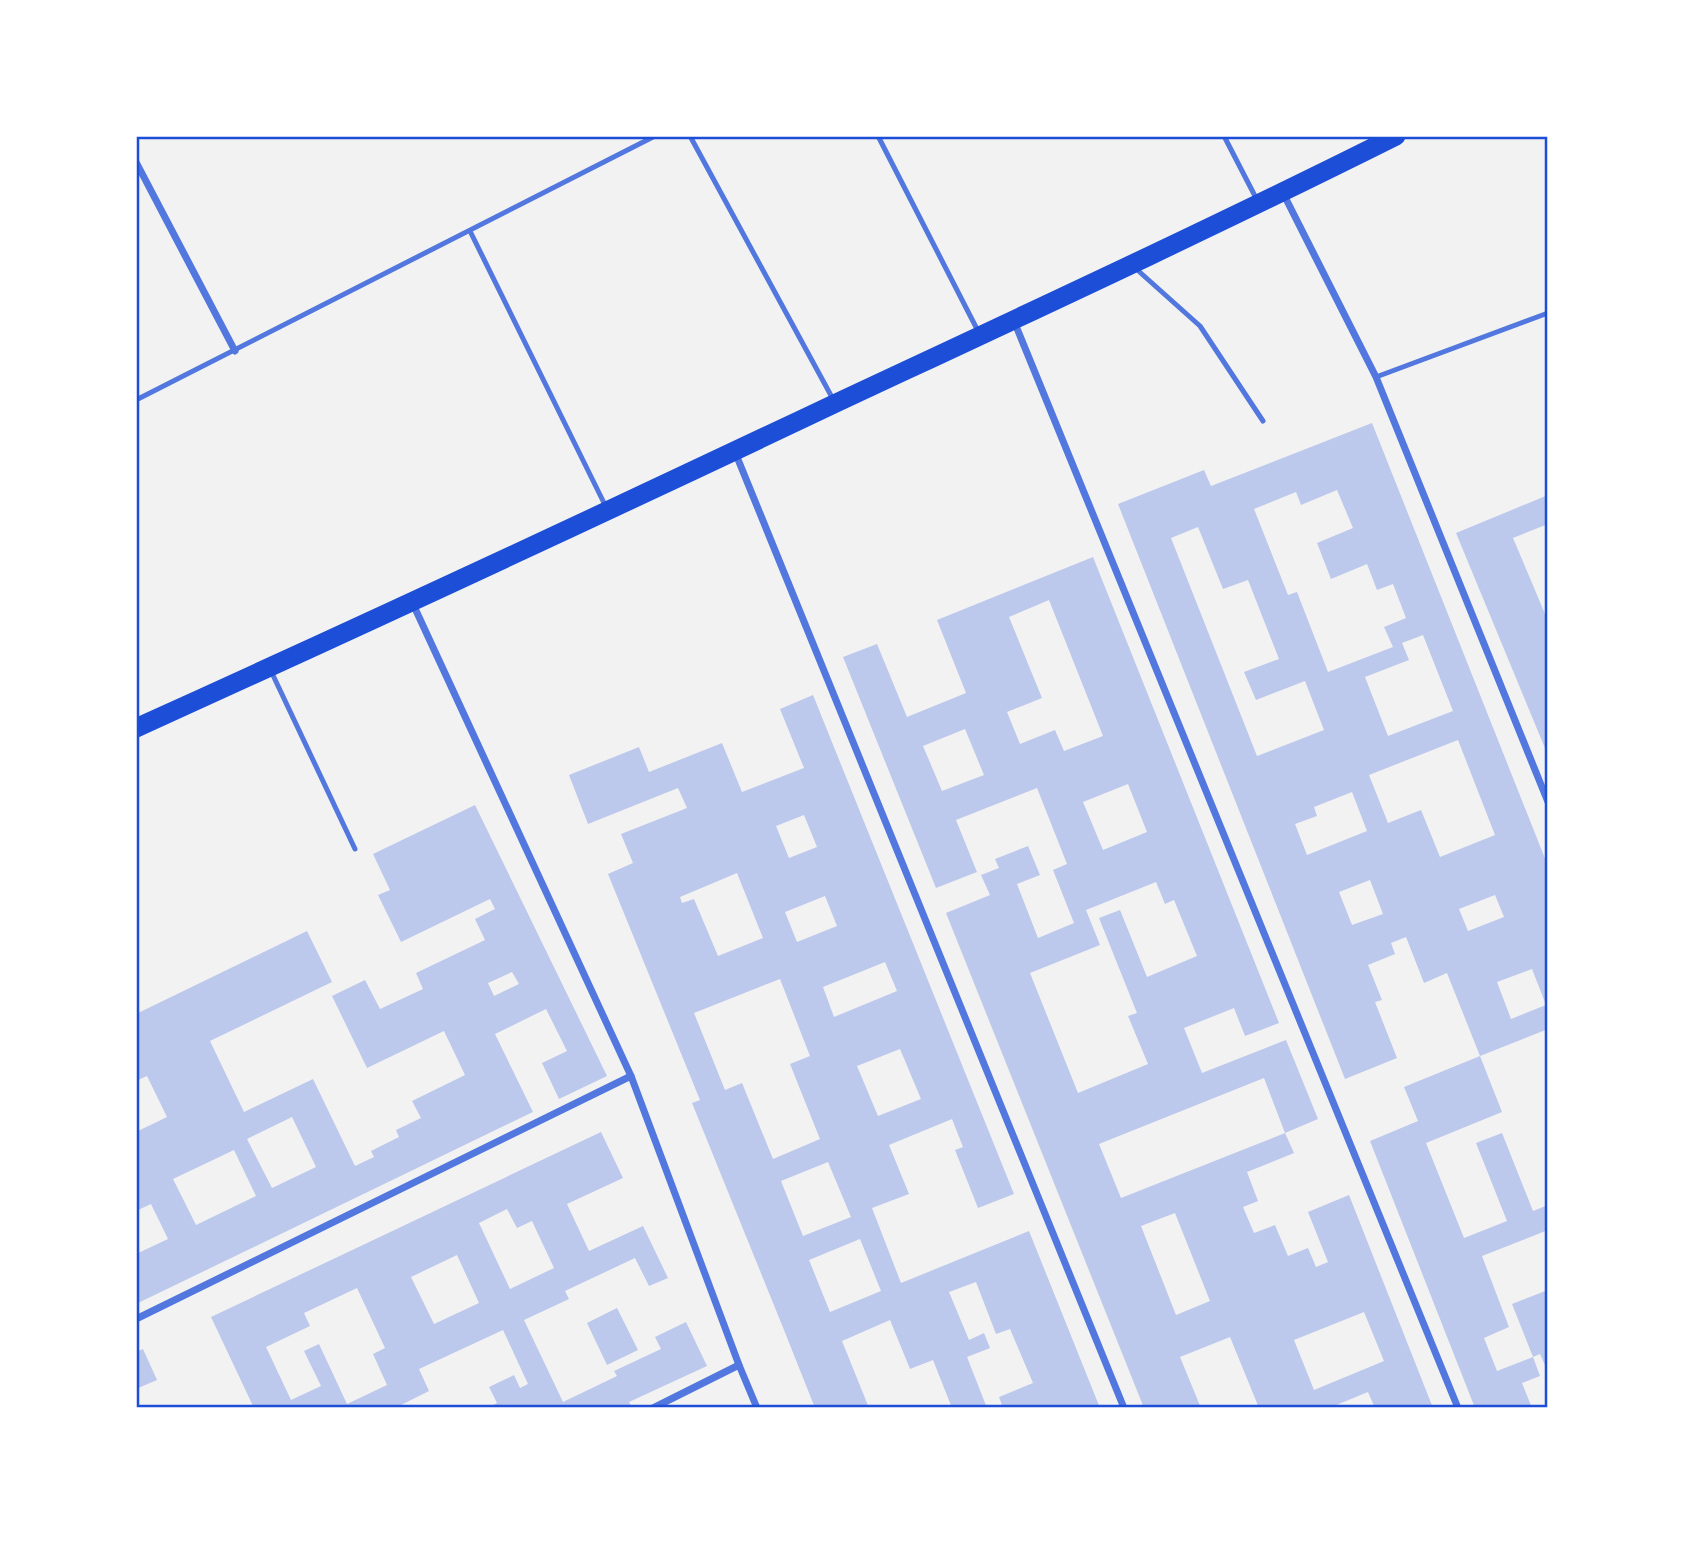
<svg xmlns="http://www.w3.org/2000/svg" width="1684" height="1544" font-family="Spectral,serif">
	<rect width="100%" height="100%" fill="#f2f2f2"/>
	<!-- building -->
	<g fill="#bdc9ec" fill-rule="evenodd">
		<path d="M 1372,423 L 1548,866 L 1548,1029 L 1480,1056 L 1447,973 L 1424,983 L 1406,937 L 1391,943 L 1395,954 L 1368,965 L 1382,1000 L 1375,1002 L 1397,1058 L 1345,1079 L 1118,504 L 1204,470 L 1211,486 ZM 1337,490 L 1353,528 L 1317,543 L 1331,579 L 1367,564 L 1377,590 L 1393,584 L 1406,618 L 1384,627 L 1393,647 L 1328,672 L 1297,592 L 1288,595 L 1254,509 L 1296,492 L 1301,505 ZM 1198,527 L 1223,589 L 1248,580 L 1279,659 L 1244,672 L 1256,700 L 1305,681 L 1324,730 L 1257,756 L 1171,538 ZM 1423,635 L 1453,711 L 1388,736 L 1365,677 L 1409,660 L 1402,643 ZM 1458,740 L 1495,835 L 1440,857 L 1421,810 L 1388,823 L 1369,775 ZM 1352,792 L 1367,831 L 1307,855 L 1295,824 L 1317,816 L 1314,807 ZM 1370,880 L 1383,914 L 1352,925 L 1339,892 ZM 1495,895 L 1504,917 L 1468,931 L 1459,909 ZM 1532,969 L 1546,1005 L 1511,1019 L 1497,982 Z"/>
		<polygon points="1548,495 1548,524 1513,538 1548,621 1547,753 1456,533"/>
		<path d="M 1093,557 L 1279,1023 L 1245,1036 L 1234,1008 L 1184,1028 L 1202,1073 L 1286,1040 L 1318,1119 L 1285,1133 L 1264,1078 L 1099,1144 L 1121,1198 L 1285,1133 L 1294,1153 L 1247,1172 L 1258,1201 L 1243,1207 L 1254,1233 L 1275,1225 L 1288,1256 L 1308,1248 L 1316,1267 L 1328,1262 L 1308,1212 L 1349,1195 L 1433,1408 L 1375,1408 L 1368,1392 L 1329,1408 L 1259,1408 L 1230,1337 L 1180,1357 L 1201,1408 L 1144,1408 L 946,913 L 990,895 L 981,875 L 999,868 L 995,859 L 1028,846 L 1040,875 L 1017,884 L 1038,938 L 1074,923 L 1053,870 L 1067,864 L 1037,788 L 956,820 L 977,872 L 936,888 L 843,657 L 877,644 L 907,717 L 966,693 L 937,620 ZM 1049,600 L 1103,736 L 1064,751 L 1055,730 L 1020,744 L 1007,712 L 1042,698 L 1009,617 ZM 965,729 L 984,775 L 942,791 L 923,746 ZM 1128,784 L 1147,832 L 1103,850 L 1083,802 ZM 1156,882 L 1165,904 L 1174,900 L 1197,956 L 1147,977 L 1120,910 L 1099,918 L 1137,1013 L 1128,1016 L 1148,1064 L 1078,1093 L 1030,973 L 1100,945 L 1086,910 ZM 1175,1213 L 1210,1301 L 1176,1315 L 1141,1226 ZM 1364,1312 L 1384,1361 L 1314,1390 L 1294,1340 Z"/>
		<path d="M 813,695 L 1014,1194 L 978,1208 L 955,1150 L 963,1147 L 952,1119 L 889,1145 L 909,1194 L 872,1208 L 901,1283 L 1029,1231 L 1100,1408 L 1003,1408 L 999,1397 L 1033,1383 L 1010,1329 L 996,1334 L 976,1282 L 949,1292 L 969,1340 L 984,1333 L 990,1348 L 967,1357 L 987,1408 L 952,1408 L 933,1360 L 910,1369 L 890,1320 L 842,1341 L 869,1408 L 815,1408 L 784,1330 L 692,1103 L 700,1100 L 608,874 L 633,863 L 621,834 L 687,808 L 678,788 L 588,824 L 569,775 L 639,747 L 649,772 L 722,743 L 742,792 L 804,768 L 780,709 ZM 804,815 L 817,847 L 789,858 L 776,826 ZM 737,873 L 763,938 L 718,956 L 694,899 L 682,903 L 680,897 ZM 825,896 L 837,926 L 797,942 L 785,912 ZM 885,962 L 897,991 L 834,1017 L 823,987 ZM 780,979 L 810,1056 L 790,1064 L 820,1139 L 773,1159 L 742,1083 L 725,1090 L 694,1013 ZM 900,1049 L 921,1099 L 878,1116 L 857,1066 ZM 828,1162 L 851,1217 L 803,1236 L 781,1181 ZM 860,1239 L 881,1291 L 830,1312 L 809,1260 Z"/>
		<path d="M 475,805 L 607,1076 L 559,1099 L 542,1063 L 567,1051 L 546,1009 L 495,1034 L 533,1112 L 136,1304 L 136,1254 L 168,1239 L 151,1204 L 136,1211 L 136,1132 L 167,1117 L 147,1076 L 136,1081 L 136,1014 L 307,931 L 332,982 L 210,1041 L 244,1112 L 313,1079 L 355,1166 L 374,1157 L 371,1151 L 399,1137 L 396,1130 L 421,1118 L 412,1101 L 465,1075 L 444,1031 L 367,1068 L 332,996 L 365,980 L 380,1009 L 423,989 L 416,973 L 485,940 L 475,919 L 495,909 L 490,899 L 401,942 L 378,895 L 390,890 L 373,854 ZM 512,972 L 519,984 L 494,996 L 488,983 ZM 292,1117 L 316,1167 L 272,1188 L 247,1139 ZM 234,1150 L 256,1196 L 196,1225 L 173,1179 Z"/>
		<polygon points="1480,1056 1502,1112 1426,1143 1464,1238 1507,1221 1476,1143 1502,1133 1533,1211 1548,1205 1548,1230 1482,1256 1509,1327 1484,1338 1497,1371 1533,1357 1512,1304 1548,1290 1548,1372 1540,1354 1533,1357 1540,1376 1522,1383 1532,1408 1475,1408 1370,1141 1418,1121 1404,1087"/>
		<path d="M 601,1132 L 623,1178 L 567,1204 L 589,1251 L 643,1226 L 668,1278 L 649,1286 L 635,1258 L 565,1291 L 569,1299 L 524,1320 L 563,1402 L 617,1376 L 614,1371 L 661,1349 L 655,1337 L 686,1322 L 707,1366 L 629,1402 L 632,1408 L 487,1408 L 497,1403 L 489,1387 L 514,1375 L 520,1388 L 528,1384 L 503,1330 L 419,1369 L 429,1391 L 395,1408 L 249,1408 L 253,1406 L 211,1317 ZM 507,1209 L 517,1228 L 532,1221 L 554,1268 L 510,1289 L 479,1223 ZM 457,1255 L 479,1303 L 434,1324 L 411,1277 ZM 357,1288 L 385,1348 L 373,1354 L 387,1385 L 347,1404 L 319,1344 L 304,1351 L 321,1386 L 291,1400 L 266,1347 L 310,1326 L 304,1313 Z"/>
		<polygon points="617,1308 638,1350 607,1365 587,1323"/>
		<polygon points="143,1349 157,1380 136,1389 136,1352"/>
	</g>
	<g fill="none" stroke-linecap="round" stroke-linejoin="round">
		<!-- service -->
		<g stroke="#5277de" stroke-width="5">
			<polyline points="690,136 834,401"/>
			<polyline points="878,136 979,333"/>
			<polyline points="1224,136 1256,198"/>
			<polyline points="470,231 606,507"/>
			<polyline points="1134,267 1200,326 1263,421"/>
			<polyline points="1376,377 1548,313"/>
			<polyline points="136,400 655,136"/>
			<polyline points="271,671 355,849"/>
		</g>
		<!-- minor -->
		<g stroke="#5277de" stroke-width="7">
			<polyline points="136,162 235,351"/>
			<polyline points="1283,193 1376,377 1548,802"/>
			<polyline points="1014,321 1458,1408"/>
			<polyline points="735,452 1124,1408"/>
			<polyline points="413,604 631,1076 739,1365 757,1408"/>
			<polyline points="136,1319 631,1076"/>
			<polyline points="653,1408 739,1365"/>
		</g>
		<!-- trunk -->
		<path stroke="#1d4ed8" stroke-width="19" d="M 136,728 C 370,622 602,514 834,404 C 1022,316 1210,229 1396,136"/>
	</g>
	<!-- border -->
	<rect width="1684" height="1544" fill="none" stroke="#ffffff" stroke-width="276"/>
	<rect x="138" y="138" width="1408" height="1268" fill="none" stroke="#1d4ed8" stroke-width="2.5"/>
</svg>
